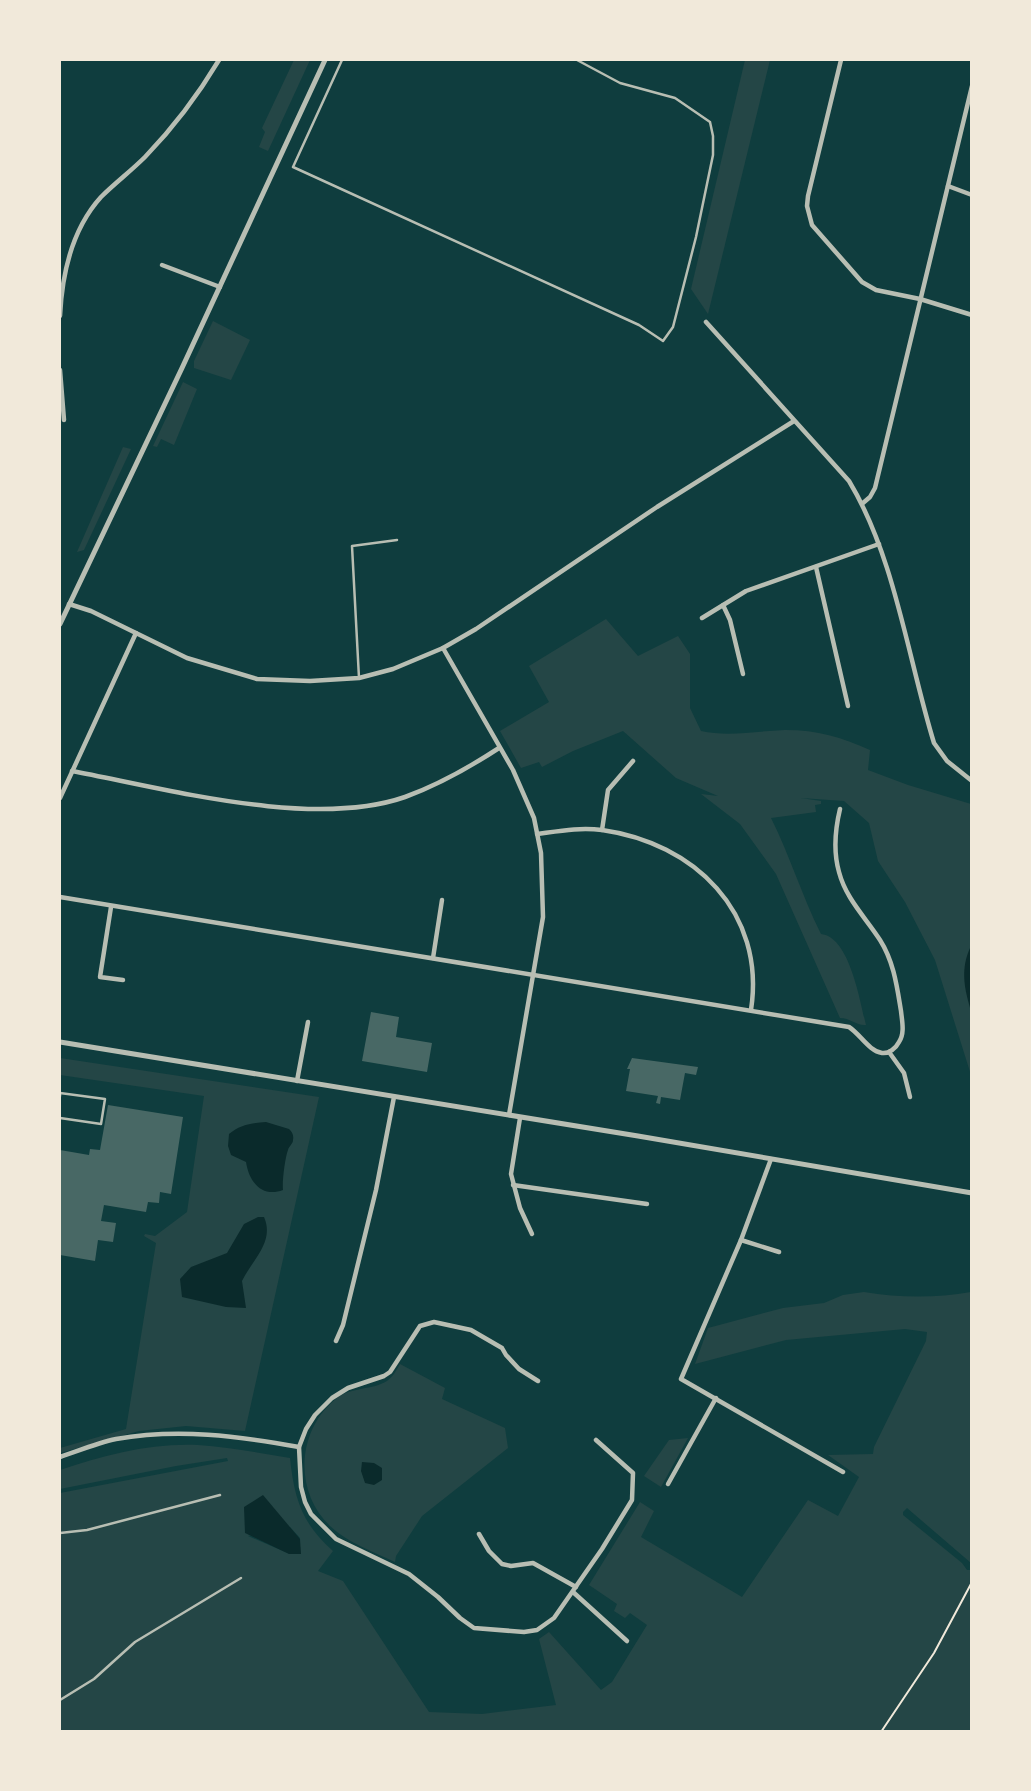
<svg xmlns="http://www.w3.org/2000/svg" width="1031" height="1791" font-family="'Sofia Sans Condensed',sans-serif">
	<rect width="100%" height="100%" fill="#0f3d3e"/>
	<!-- green -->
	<g fill="#244646" fill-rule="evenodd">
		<polygon points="294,60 310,60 268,151 259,147 265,132 262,128"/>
		<polygon points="745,60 770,60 708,314 691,289"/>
		<polygon points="213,321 250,340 231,380 194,368 194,361"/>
		<polygon points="183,382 197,389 174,445 161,439 157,447 153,446"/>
		<polygon points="123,447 131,449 84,550 77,552"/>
		<path d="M 606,619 L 638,656 L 678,636 L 690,654 L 690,708 L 701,731 C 728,737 757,731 785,730 C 818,730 841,737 870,750 L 868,770 L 908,785 L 971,804 L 971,1075 L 935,960 L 905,902 L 878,861 L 869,823 L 844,801 L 801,798 L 821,801 L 821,804 L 815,805 L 816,812 L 771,818 C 790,856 802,896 821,934 C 850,937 860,1002 866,1025 C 857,1026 850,1018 840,1018 L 776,874 L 740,824 L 701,794 L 718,796 L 676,778 L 623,731 L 573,751 L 542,767 L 539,762 L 521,768 L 500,731 L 549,702 L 529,666 Z"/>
		<polygon points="60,1058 319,1097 245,1431 186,1426 139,1431 60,1453 60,1448 126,1429 156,1243 144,1236 145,1234 155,1236 187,1212 204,1096 60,1075"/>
		<path d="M 864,1292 C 900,1298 936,1298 971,1292 L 971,1563 L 907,1508 L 903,1512 L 903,1515 L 962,1563 L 967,1570 L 971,1570 L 971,1731 L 60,1731 L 60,1493 L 228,1461 L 227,1458 L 176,1466 L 60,1489 L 60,1470 C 104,1455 150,1443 198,1445 C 229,1447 259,1453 290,1458 C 294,1498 302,1524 333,1551 L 318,1571 L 343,1581 L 429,1712 L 482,1714 L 556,1705 L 539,1639 L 549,1632 L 601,1690 L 612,1682 L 647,1625 L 630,1613 L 625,1618 L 614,1611 L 617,1604 L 589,1585 L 640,1502 L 654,1511 L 641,1537 L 742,1597 L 808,1500 L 838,1516 L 859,1477 L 828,1455 L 873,1454 L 874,1447 L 926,1341 L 927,1332 L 905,1329 L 786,1340 L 695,1364 L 708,1328 L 783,1308 L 824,1303 L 843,1295 ZM 290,1527 L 300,1538 L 290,1554 L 248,1536 Z"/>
		<path d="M 400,1364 L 445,1388 L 442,1399 L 505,1428 L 508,1448 L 422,1516 L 396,1556 L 395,1562 C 372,1551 348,1543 330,1526 C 293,1491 297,1429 337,1398 C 351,1387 373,1390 387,1381 C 393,1377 397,1369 400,1364 Z"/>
		<polygon points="688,1438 661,1487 644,1476 669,1440"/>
	</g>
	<!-- water -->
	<g fill="#0a2a2b">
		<path d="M 971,946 L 972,946 L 971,1011 C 964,988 960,968 971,946 Z"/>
		<path d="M 266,1122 L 289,1129 C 292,1132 294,1135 293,1140 C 293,1144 289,1146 288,1150 C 285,1158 282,1182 283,1190 C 262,1198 249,1182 246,1162 L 231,1155 L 228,1146 L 229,1134 C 241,1124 252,1123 266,1122 Z"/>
		<path d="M 258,1217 L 264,1217 C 275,1242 252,1260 242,1281 L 246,1308 L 226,1307 L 182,1297 L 180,1279 L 191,1267 L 227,1253 L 244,1224 Z"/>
		<polygon points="362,1462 374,1463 382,1468 382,1480 374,1485 365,1483 361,1471"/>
		<polygon points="263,1495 300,1539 301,1554 289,1554 245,1533 244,1507"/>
	</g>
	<!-- building -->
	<g fill="#486865">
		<polygon points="371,1012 399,1017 396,1037 432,1043 427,1072 362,1061"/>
		<polygon points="632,1058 698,1067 696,1075 685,1073 680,1100 661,1097 660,1104 656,1103 658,1096 626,1091 630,1069 627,1069"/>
		<polygon points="108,1105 183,1117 171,1194 160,1192 159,1203 148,1202 146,1212 104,1205 101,1221 116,1223 113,1242 98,1240 95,1261 60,1255 60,1150 89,1155 90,1149 100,1150"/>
	</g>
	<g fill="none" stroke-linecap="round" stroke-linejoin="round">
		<!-- path -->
		<polyline stroke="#f1e9da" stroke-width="2" points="881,1732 934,1653 972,1582"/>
		<!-- service -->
		<g stroke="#b8beb3" stroke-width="2.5">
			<polyline points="342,60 293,167 639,325 663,341 673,327 696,237 713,155 713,136 710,122 675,98 620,83 577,60"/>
			<polyline points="359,678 352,546 397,540"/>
			<polyline points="60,1096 60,1093 105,1099 101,1124 60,1118"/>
			<polyline points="60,1533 87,1530 220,1495"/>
			<polyline points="60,1700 94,1679 135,1642 241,1578"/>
		</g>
		<!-- minor -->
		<g stroke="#b8beb3" stroke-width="4.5">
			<polyline points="841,60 808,196 807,206 812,225 862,282 876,290 920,299 972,315"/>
			<polyline points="948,186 972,195"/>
			<polyline points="162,265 220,287"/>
			<path d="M 60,316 C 62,274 72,229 101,197 C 115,183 131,171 145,157 C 174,127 198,95 219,60"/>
			<path d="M 706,322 L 849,481 C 895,557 908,659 934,743 L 947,761 L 972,781"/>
			<polyline points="60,370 64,420"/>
			<polyline points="863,503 870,497 875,488 972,86"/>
			<polyline points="816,567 848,706"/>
			<polyline points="69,604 91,611 187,658 257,679 310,681 359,678 393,669 443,648 476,629 657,507 794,421"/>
			<polyline points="723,605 730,620 743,674"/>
			<polyline points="702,618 746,591 879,544"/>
			<polyline points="443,648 513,770 534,818 541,853 543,917 509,1115"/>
			<path d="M 72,771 C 167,789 313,829 405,797 C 438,785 470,767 499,748"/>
			<polyline points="60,798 136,633"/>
			<polyline points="602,830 608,790 633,761"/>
			<path d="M 537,834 C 559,831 580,827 602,830 C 694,843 766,912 751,1010"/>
			<path d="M 60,897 L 849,1027 C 860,1034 869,1051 882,1053 C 889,1054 896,1048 899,1042 C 905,1033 902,1021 901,1011 C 897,987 894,962 880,940 C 866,918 846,899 839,872 C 833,851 835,830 840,809"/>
			<polyline points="111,907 100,977 123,980"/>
			<polyline points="433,958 442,900"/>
			<polyline points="889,1052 904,1073 910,1097"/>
			<polyline points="297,1081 308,1022"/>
			<polyline points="520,1118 511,1174 520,1208 532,1234"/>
			<polyline points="771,1159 741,1240 681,1379 843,1472"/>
			<polyline points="513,1185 647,1204"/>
			<polyline points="741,1240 779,1252"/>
			<polyline points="336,1341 343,1325 376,1190 394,1097"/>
			<polyline points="538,1381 519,1369 506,1355 502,1348 471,1330 434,1322 420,1326 390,1372 384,1376 348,1388 332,1398 315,1415 306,1429 299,1447 301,1487 305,1502 311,1514 336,1539 409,1574 438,1597 460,1618 474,1628 524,1632 537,1630 554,1618 602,1549 632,1500 633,1473 596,1440"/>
			<path d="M 60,1457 C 78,1451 97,1443 116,1439 C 178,1428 238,1436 299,1447"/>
			<polyline points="668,1484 716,1398"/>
			<polyline points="479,1534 489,1551 502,1564 511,1566 533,1563 576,1587"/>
			<polyline points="573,1592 627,1641"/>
		</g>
		<!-- tertiary -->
		<g stroke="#b8beb3" stroke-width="5">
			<polyline points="60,624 182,368 325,60"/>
			<polyline points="60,1042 638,1136 972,1193"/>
		</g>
	</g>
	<!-- border -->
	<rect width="1031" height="1791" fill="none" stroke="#f1e9da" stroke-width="122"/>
</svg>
